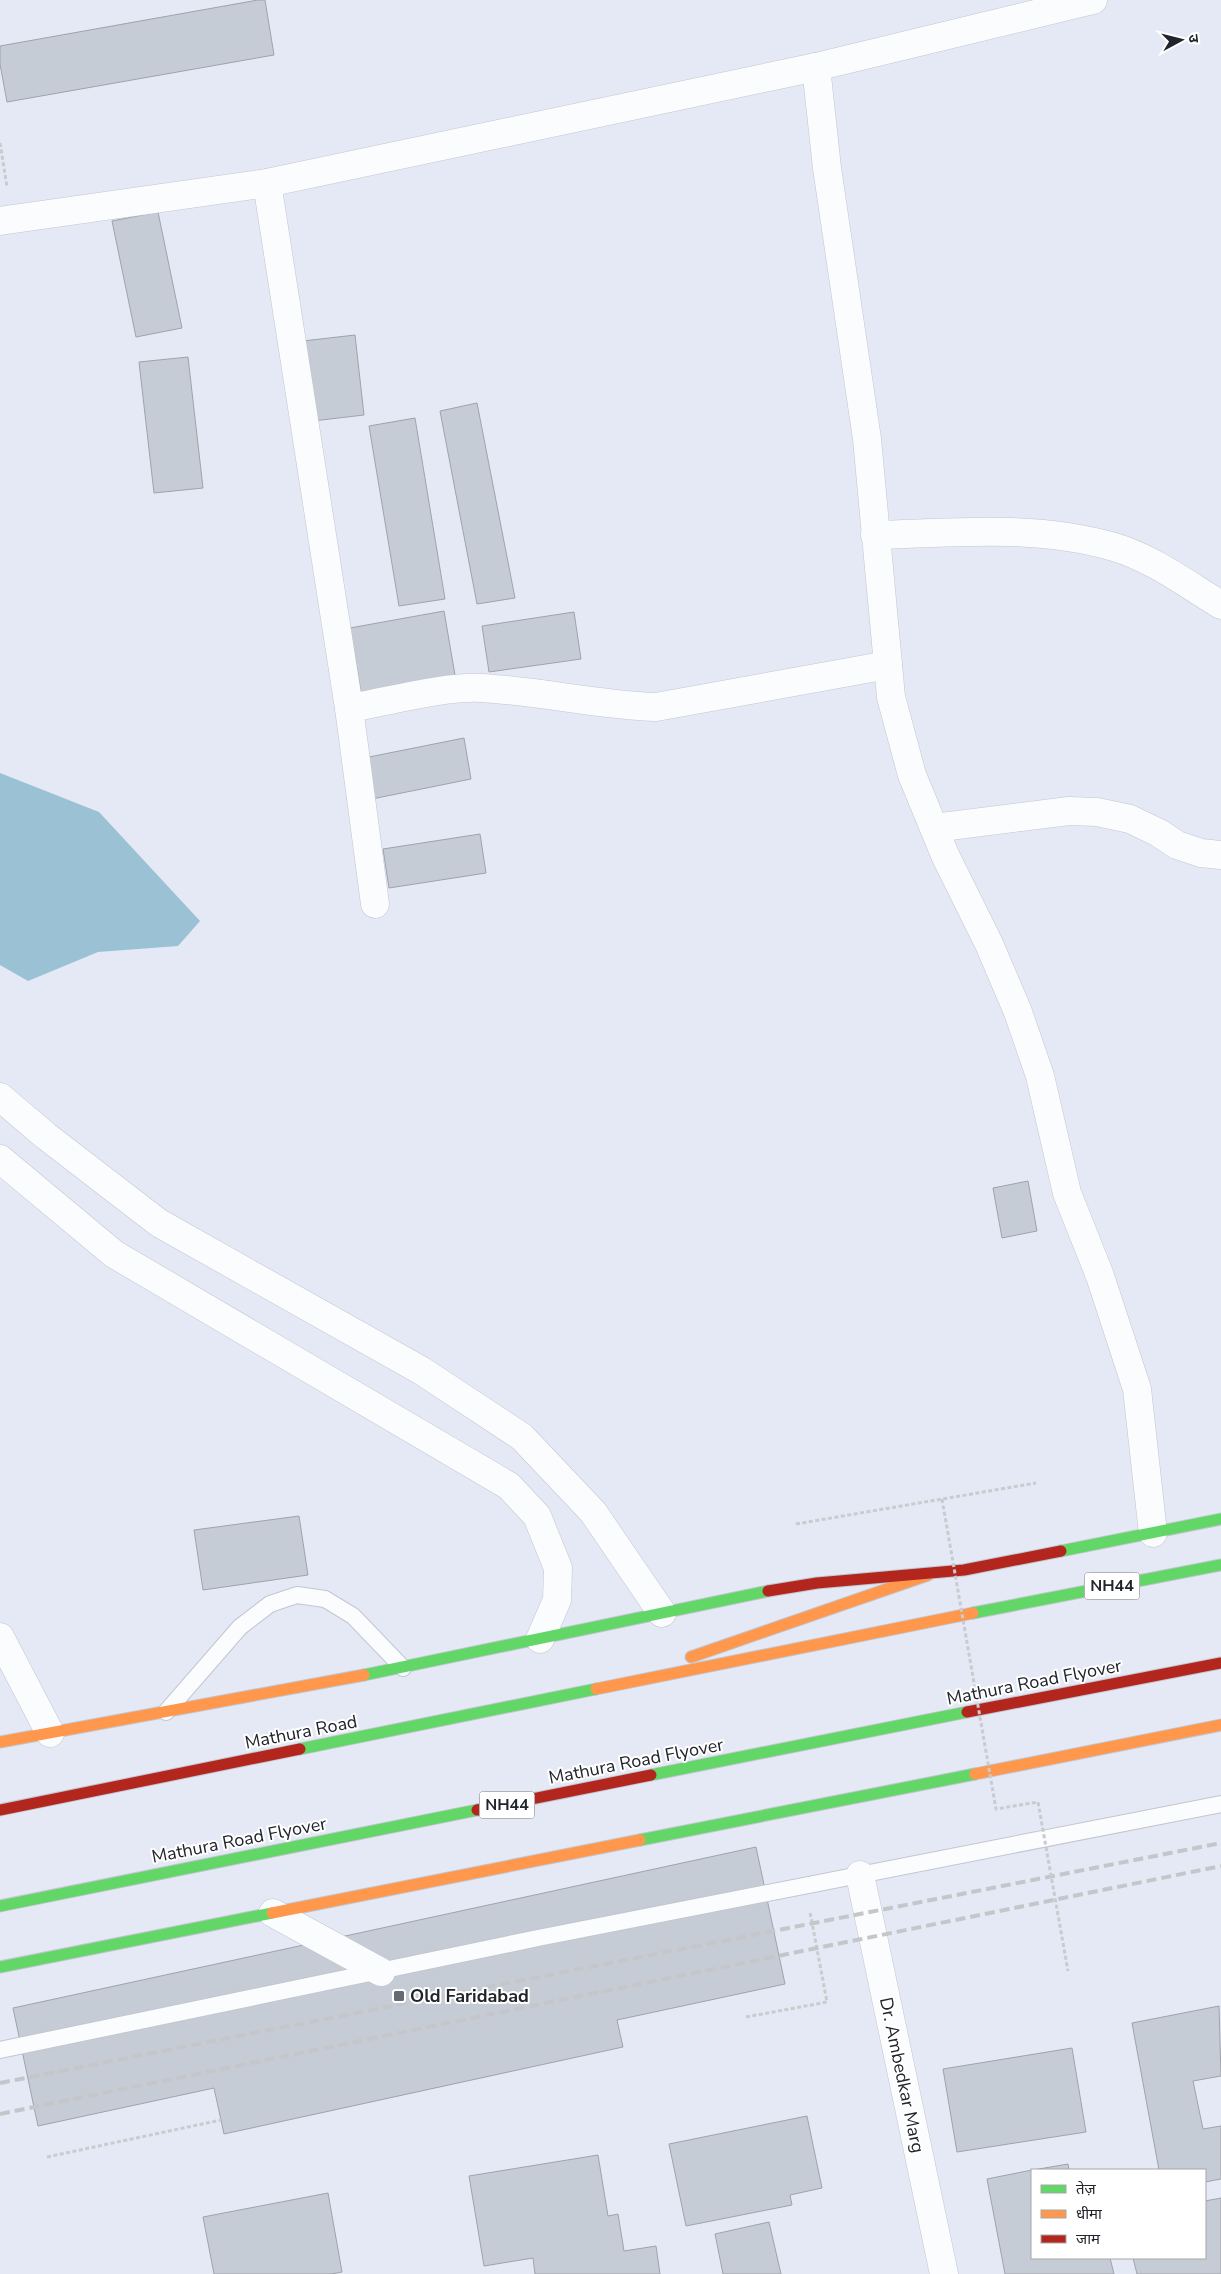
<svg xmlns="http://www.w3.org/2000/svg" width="1221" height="2274" font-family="'Nunito Sans','Noto Sans Devanagari',sans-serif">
	<rect width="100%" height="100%" fill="#e4e9f5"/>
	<!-- water -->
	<polygon fill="#9bc1d4" points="0,773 99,812 200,921 178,946 98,952 28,981 0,965"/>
	<!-- building -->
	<g fill="#c6ccd5" stroke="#9ea3ab">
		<polygon points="258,0 265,0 274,55 7,102 0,64 0,46"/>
		<polygon points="158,212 182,328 136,337 112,221"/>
		<polygon points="355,335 364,415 313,421 303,341"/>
		<polygon points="188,357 203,488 154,493 139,362"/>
		<polygon points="477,403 515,598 477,604 440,411"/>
		<polygon points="415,418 445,599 399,606 369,426"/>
		<polygon points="444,611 455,675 361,692 350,628"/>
		<polygon points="574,612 581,659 489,672 482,626"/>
		<polygon points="464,738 471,779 372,799 364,758"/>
		<polygon points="480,834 486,873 389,888 383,849"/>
		<polygon points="1028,1181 1037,1231 1002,1238 993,1188"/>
		<polygon points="299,1516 308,1575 203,1590 194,1530"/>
		<polygon points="756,1847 785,1984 617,2020 623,2047 224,2134 214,2088 38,2126 13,2008"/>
		<polygon points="1219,2006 1221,2076 1193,2081 1203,2129 1221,2126 1221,2179 1205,2182 1205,2170 1159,2170 1132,2023"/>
		<polygon points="1072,2048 1086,2132 957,2152 943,2069"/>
		<polygon points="807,2116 822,2188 790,2195 792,2205 686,2226 669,2144"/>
		<polygon points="598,2155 608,2216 618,2214 624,2251 656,2246 660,2274 535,2274 533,2258 484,2266 469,2176"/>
		<polygon points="1068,2164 1069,2170 1033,2170"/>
		<polygon points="1032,2170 1032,2258 1110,2258 1114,2274 1005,2274 987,2179"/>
		<polygon points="328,2193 342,2272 331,2274 214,2274 203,2217"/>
		<polygon points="1221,2198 1221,2274 1137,2274 1133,2258 1205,2258 1205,2201"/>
		<polygon points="769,2222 781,2274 723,2274 715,2234"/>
	</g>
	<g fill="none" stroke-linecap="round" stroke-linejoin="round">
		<defs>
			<g id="lane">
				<polyline points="166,1712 240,1627 270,1604 297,1595 325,1599 353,1616 403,1668"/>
				<polyline points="0,2050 538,1938 1221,1804"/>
			</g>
			<g id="street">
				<polyline points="816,67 827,168 867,439 891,697 912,775 945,855 989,944 1018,1012 1040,1076 1067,1193 1100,1276 1137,1389 1153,1533"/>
				<polyline points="267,183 349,708 375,904"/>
				<polyline points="0,221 267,183 816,67 1093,0"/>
				<path d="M 875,535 C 954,533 1036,524 1114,547 C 1152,558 1188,585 1221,605"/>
				<path d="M 349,708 C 387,702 444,686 481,688 C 540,691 597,705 656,707 L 888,665"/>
				<polyline points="934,828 1069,811 1097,812 1130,819 1159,833 1177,845 1201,853 1221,855"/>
				<polyline points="0,1097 46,1136 159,1223 422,1371 522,1437 593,1512 662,1613"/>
				<polyline points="0,1159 114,1254 509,1486 537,1516 558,1568 557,1600 540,1639"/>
				<polyline points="0,1637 50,1733"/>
				<polyline points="860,1875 944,2274"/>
				<polyline points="273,1913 381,1972"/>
			</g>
			<g id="fast">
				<polyline points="1061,1551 1221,1519"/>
				<polyline points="973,1613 1221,1565"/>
				<polyline points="364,1675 768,1591"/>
				<polyline points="300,1749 596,1689"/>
				<polyline points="651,1775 967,1712"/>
				<polyline points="640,1840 975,1774"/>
				<polyline points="0,1906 477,1810"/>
				<polyline points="0,1967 272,1913"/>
			</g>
			<g id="slow">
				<polyline points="691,1657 928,1575"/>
				<polyline points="596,1689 973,1613"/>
				<polyline points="0,1742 364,1675"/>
				<polyline points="975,1774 1221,1725"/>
				<polyline points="272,1913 640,1840"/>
			</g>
			<g id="jam">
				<polyline points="768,1591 817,1583 964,1570 1061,1551"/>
				<polyline points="967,1712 1221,1663"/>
				<polyline points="0,1810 300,1749"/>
				<polyline points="477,1810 651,1775"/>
			</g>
		</defs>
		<!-- lane casing -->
		<use href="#lane" stroke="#c2c6cf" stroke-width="18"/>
		<!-- street casing -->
		<use href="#street" stroke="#c2c6cf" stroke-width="29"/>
		<!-- fast casing -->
		<use href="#fast" stroke="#c2c6cf" stroke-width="13"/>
		<!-- slow casing -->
		<use href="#slow" stroke="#c2c6cf" stroke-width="13"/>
		<!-- jam casing -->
		<use href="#jam" stroke="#c2c6cf" stroke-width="13"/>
		<!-- path -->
		<g stroke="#c9cbcf" stroke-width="3" stroke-dasharray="4 2.5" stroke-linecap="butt">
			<polyline points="0,143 7,187"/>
			<polyline points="796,1524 1036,1483"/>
			<polyline points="746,2017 827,2002 810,1912"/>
			<polyline points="47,2157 221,2120"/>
		</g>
		<!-- lane -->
		<use href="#lane" stroke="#fbfcfe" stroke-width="16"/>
		<!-- street -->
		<use href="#street" stroke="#fbfcfe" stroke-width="28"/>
		<!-- fast -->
		<use href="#fast" stroke="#63d668" stroke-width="11"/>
		<!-- slow -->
		<use href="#slow" stroke="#ff974d" stroke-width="11"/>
		<!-- jam -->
		<use href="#jam" stroke="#b3261e" stroke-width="11"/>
		<!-- rail -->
		<g stroke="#c5c6c9" stroke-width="4" stroke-dasharray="10 5" stroke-linecap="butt">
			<polyline points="0,2083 1221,1843"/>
			<polyline points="0,2114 1221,1866"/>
		</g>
		<!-- path-bridge -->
		<polyline stroke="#c9cbcf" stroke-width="3" stroke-dasharray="4 2.5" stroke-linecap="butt" points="942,1499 996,1809 1038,1802 1068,1971"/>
	</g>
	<!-- markers -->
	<rect fill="#656972" stroke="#fff" stroke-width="2" x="393" y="1990" width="12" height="12" rx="2.5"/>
	<g text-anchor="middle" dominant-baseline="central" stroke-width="4" stroke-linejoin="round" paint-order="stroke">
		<!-- shield labels -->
		<g fill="#fff" stroke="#64666b" stroke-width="1">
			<rect x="1084.5" y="1572.5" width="55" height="27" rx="4"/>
			<rect x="479.5" y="1791.5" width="55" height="27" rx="4"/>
		</g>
		<g font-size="16" font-weight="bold" fill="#21242b">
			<text x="1112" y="1586">NH44</text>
			<text x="507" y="1805">NH44</text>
		</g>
		<!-- street labels -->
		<g font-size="18" fill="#21242b" stroke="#fff">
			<text transform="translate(1034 1682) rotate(-11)">Mathura Road Flyover</text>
			<text transform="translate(301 1732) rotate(-11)">Mathura Road</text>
			<text transform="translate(636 1761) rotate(-11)">Mathura Road Flyover</text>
			<text transform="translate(239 1840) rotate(-11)">Mathura Road Flyover</text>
			<text transform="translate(902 2075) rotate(78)">Dr. Ambedkar Marg</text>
		</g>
		<!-- poi labels -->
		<g font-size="18" font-weight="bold" fill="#21242b" stroke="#fff" text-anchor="start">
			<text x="410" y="1996">Old Faridabad</text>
		</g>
	</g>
	<!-- legend -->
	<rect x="1031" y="2169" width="175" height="90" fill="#ffffff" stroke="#a6a7aa"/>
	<rect x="1041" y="2185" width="25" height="8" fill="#63d668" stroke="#a6a7aa"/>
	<text x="1076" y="2194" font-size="15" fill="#21242b">तेज़</text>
	<rect x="1041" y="2210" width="25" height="8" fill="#ff974d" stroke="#a6a7aa"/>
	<text x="1076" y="2219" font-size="15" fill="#21242b">धीमा</text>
	<rect x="1041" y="2235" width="25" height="8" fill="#b3261e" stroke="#a6a7aa"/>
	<text x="1076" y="2244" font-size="15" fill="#21242b">जाम</text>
	<!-- north arrow -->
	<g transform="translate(1181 40) rotate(83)" stroke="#ffffff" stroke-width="4" paint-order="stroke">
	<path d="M0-4L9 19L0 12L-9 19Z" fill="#21242b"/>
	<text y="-8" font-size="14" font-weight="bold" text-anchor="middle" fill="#21242b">उ</text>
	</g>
</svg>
